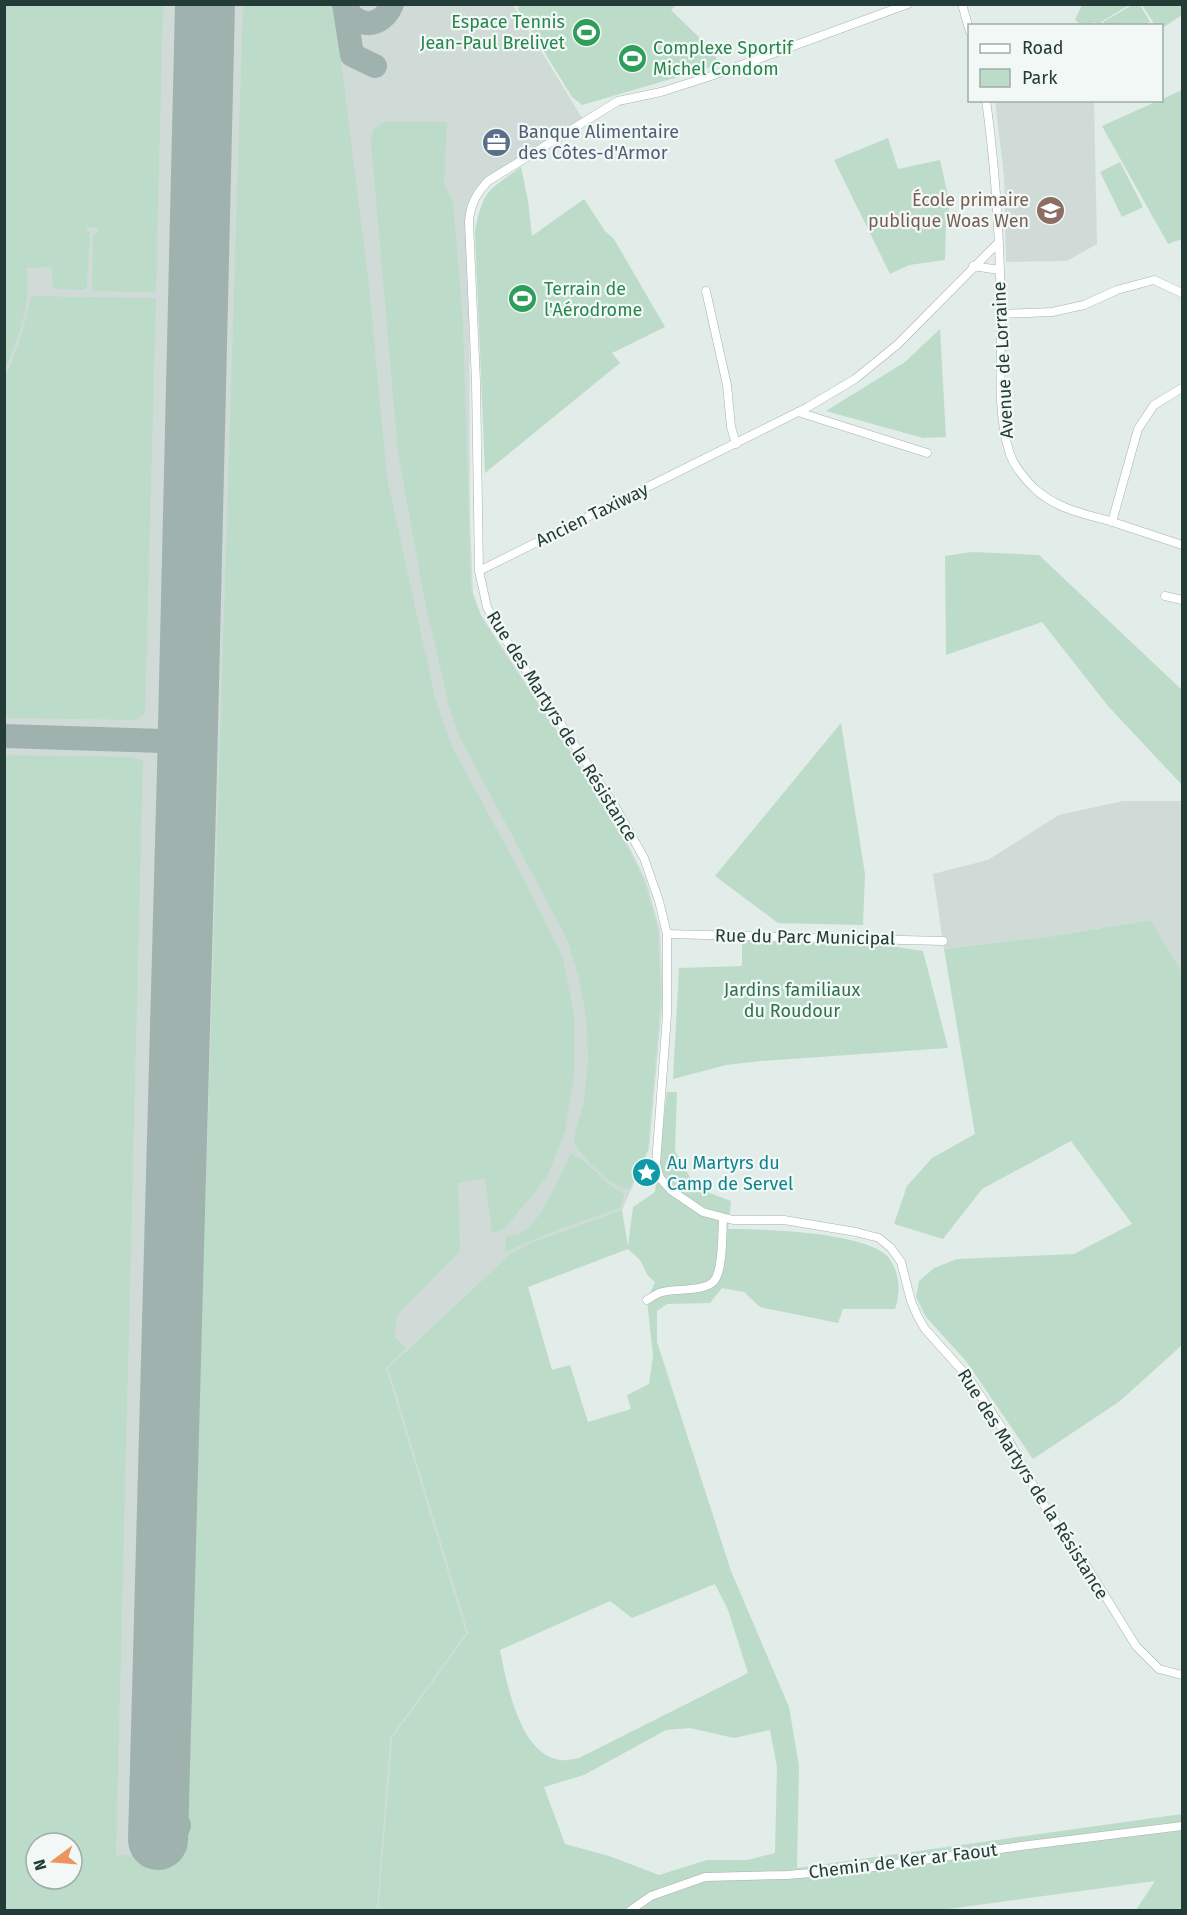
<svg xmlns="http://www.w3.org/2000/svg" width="1187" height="1915" font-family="'Fira Sans',sans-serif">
	<rect width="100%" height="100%" fill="#e2ece9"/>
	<!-- built -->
	<g fill="#d0dbd8" fill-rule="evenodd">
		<path d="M 5,5 L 513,5 L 584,121 L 479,190 L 469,222 L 470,520 L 473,592 L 481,615 L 613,815 L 646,880 L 660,930 L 663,996 L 649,1149 L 622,1210 L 527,1244 L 510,1254 L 388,1368 L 468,1633 L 392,1738 L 378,1910 L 5,1910 ZM 36,1843 L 72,1843 L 72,1879 L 36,1879 Z"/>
		<polygon points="995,101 1094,101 1097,244 1067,261 1006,262 1004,176"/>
		<polygon points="1123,801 1182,801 1182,972 1149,920 1053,936 944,949 933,874 988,860 1059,815"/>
	</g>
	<!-- green -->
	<g fill="#bcdcc9" fill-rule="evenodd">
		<path d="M 5,4 L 163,5 L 156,292 L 92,291 L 93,234 L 97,233 L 98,228 L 87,227 L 87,232 L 90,232 L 87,288 L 82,290 L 54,289 L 51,267 L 27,268 C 27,277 28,287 27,296 C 25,320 15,347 5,369 Z"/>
		<path d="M 243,5 L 334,5 L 369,286 L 387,478 L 435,698 L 452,747 L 526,883 L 563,958 L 574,1014 L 574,1076 L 565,1131 L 547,1177 L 504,1229 L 492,1233 L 485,1178 L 458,1183 L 460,1251 L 398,1314 L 394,1336 L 406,1348 L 386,1368 L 466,1633 L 390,1738 L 377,1910 L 5,1910 L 5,755 L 133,757 L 143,761 L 116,1855 L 185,1857 ZM 36,1843 L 72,1843 L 72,1879 L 36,1879 Z"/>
		<polygon points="519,5 676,5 671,10 713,51 719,65 582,105 572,97 518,9"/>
		<polygon points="1082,5 1082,4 1129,5 1101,22 1103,25 1097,25 1094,22 1089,25 1081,25 1075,20"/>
		<polygon points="1140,5 1150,22 1144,25 1105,25 1103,22 1132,5"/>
		<polygon points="1142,5 1182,5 1182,15 1162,28 1162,26 1155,25"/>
		<polygon points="1182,90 1182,239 1168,244 1102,126"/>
		<path d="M 385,122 L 447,122 L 444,184 L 453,201 L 463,323 L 471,591 L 481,617 L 612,816 L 644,880 L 658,930 L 661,997 L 648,1149 L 630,1189 C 608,1186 587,1161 575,1144 L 574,1138 L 584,1101 L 588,1060 L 586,1016 L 578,975 L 568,941 L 458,734 L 449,706 L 425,602 L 398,453 L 371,142 L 373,130 Z"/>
		<polygon points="888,138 898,169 940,160 950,205 946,222 945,260 909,265 890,274 834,160"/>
		<polygon points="1120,162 1143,207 1122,217 1100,172"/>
		<path d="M 521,167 L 528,201 L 532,236 L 584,199 L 605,231 L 614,239 L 665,327 L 612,353 L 620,363 L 485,473 L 475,231 C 483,190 488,191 521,167 Z"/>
		<path d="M 31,296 L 156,298 L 145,714 L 136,720 L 5,718 L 5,378 C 17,352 25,324 31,296 Z"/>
		<polygon points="940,329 946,437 923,438 826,411 905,362"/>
		<polygon points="972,552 1039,555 1182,690 1182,785 1108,706 1042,622 946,655 945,556"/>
		<polygon points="841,723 865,874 863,925 778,923 715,876"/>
		<polygon points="1150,920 1182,972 1182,1345 1120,1401 1033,1459 966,1361 926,1317 916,1297 919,1281 934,1268 957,1259 1074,1254 1132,1224 1071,1141 982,1189 943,1239 894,1224 907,1186 932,1158 975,1134 944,949 1053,936"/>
		<polygon points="742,941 876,944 923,951 948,1048 761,1061 726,1065 673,1079 679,968 742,966"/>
		<path d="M 667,1092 L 677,1092 L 675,1151 L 696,1188 L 731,1201 L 728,1229 C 761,1229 864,1232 887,1256 C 900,1270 901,1293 895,1309 L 843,1309 L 838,1323 L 760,1307 L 744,1292 L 722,1288 L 710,1303 L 667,1304 L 657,1311 L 657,1342 L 731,1571 L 789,1707 L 799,1766 L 797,1868 L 1182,1814 L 1182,1910 L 1136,1910 L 1155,1881 L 941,1910 L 378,1910 L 392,1738 L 468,1633 L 388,1368 L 510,1254 L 527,1244 L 622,1210 L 628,1246 L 633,1207 L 655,1192 ZM 628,1249 L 640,1260 L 648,1276 L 655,1282 L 647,1300 L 653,1356 L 649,1384 L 627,1395 L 631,1409 L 588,1422 L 570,1365 L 552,1370 L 528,1287 ZM 715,1584 L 728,1610 L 748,1673 L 579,1758 C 573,1759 565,1761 560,1760 C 519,1754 507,1683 500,1650 L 610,1601 L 632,1618 ZM 690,1728 L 734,1738 L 770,1730 L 777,1767 L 775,1853 L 747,1860 L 707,1860 L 659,1875 L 609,1856 L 565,1844 L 544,1787 L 584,1775 L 666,1730 Z"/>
		<path d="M 570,1154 C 588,1158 604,1185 624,1194 L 620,1208 L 562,1228 L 505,1252 L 506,1236 C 511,1235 520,1234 524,1231 C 543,1218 561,1175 570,1154 Z"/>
	</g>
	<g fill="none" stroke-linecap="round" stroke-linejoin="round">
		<!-- taxiway -->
		<g stroke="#a0b2ae" stroke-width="24">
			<polyline points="344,4 352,55 375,66"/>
			<path d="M 344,4 C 355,29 381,30 392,4"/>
			<path d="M 4,736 L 163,741 C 178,746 184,754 187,769"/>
			<polyline points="163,741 181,731 188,715"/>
			<path d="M 161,1795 C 157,1806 133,1824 157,1835 C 164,1838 170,1837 176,1833 L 179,1825 L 168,1803 L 161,1781"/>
		</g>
		<!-- runway -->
		<polyline stroke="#a0b2ae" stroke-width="60" points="158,1840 187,769 205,4"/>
		<defs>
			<g id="street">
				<path d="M 908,4 L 714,75 L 661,92 L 618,101 L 488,181 C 476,194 470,205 469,222 L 476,382 L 479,571 L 487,607 L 495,623 L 616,808 L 644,858 L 659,901 L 667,934 L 667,1015 L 656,1164 L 660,1178 L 672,1191 L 703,1212 L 733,1220 L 784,1220 L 856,1232 L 879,1238 L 891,1248 L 901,1262 L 911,1301 L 918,1317 L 925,1329 L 968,1377 L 1002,1428 L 1048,1512 L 1089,1570 L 1136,1646 L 1159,1669 L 1182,1675"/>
				<polyline points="962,4 970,32"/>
				<path d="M 986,100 C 996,171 1000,243 1001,314 C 1002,359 996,408 1009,451 C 1013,465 1024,478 1034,488 C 1056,509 1085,514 1113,522 C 1136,530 1159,537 1182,545"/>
				<polyline points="973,266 999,270"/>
				<polyline points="706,291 727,385 731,427 736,444"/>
				<polyline points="1001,314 1052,312 1084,305 1117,290 1154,280 1182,293"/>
				<polyline points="798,412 927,453"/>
				<polyline points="1112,522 1138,429 1154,405 1182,388"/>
				<polyline points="479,571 808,407 855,379 898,344 997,244"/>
				<polyline points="1165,596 1182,600"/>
				<polyline points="667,934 943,941"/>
				<path d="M 647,1300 C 650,1298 655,1295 659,1293 C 673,1287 708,1294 716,1278 C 723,1265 722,1234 723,1218"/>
				<polyline points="631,1910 651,1896 705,1877 787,1875 860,1869 1021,1846 1182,1826"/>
			</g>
		</defs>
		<!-- street casing -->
		<use href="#street" stroke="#a5b4b0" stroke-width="9"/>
		<!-- street -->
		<use href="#street" stroke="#fff" stroke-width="8"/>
	</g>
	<!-- icons -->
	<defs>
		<symbol id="stadium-disc" viewBox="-11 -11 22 22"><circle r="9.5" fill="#2e9e5b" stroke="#f2f8f6"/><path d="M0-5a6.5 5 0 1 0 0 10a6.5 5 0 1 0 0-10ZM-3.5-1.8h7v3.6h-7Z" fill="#fff"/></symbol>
		<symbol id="office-disc" viewBox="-11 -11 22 22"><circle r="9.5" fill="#5c6f8a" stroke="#f2f8f6"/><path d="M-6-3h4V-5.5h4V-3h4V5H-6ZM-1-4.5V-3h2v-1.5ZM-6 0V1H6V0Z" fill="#fff"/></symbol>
		<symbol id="school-disc" viewBox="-11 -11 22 22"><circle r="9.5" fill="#8d6e63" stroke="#f2f8f6"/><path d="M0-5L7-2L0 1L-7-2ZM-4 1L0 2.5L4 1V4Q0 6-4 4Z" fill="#fff"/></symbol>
		<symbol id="sight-disc" viewBox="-11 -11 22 22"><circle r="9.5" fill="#0f9aa8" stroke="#f2f8f6"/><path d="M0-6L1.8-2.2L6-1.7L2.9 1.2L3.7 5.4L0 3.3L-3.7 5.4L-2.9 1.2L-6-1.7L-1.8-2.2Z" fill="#fff"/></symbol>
	</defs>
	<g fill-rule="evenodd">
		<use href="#stadium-disc" x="570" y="16" width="33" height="33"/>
		<use href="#stadium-disc" x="616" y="42" width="33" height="33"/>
		<use href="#office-disc" x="480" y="126" width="33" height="33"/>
		<use href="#school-disc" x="1034" y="194" width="33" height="33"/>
		<use href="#stadium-disc" x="506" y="282" width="33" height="33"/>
		<use href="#sight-disc" x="630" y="1156" width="33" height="33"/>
	</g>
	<g text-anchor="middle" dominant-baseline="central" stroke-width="4.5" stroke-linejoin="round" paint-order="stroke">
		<!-- leisure labels -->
		<g font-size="18" fill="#27864d" stroke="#f2f8f6" text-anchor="start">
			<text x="565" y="22" text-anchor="end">Espace Tennis<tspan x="565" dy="21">Jean-Paul Brelivet</tspan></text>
			<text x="653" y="48">Complexe Sportif<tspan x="653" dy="21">Michel Condom</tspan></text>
			<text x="544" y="289">Terrain de<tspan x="544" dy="21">l'Aérodrome</tspan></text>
		</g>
		<!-- service labels -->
		<g font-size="18" fill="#4e5e75" stroke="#f2f8f6" text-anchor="start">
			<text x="518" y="132">Banque Alimentaire<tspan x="518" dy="21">des Côtes-d'Armor</tspan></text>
		</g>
		<!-- education labels -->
		<g font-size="18" fill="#785e54" stroke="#f2f8f6" text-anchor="end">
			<text x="1029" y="200">École primaire<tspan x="1029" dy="21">publique Woas Wen</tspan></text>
		</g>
		<!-- street labels -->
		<g font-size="18" fill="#233c38" stroke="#f2f8f6">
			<text transform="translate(1003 360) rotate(-93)">Avenue de Lorraine</text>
			<text transform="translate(592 515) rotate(-26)">Ancien Taxiway</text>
			<text transform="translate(562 726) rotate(58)">Rue des Martyrs de la Résistance</text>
			<text transform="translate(805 937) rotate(1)">Rue du Parc Municipal</text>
			<text transform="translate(1033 1484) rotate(58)">Rue des Martyrs de la Résistance</text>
			<text transform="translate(903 1861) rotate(-7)">Chemin de Ker ar Faout</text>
		</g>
		<!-- park labels -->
		<g font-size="18" fill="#2f7151" stroke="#f2f8f6">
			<text x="792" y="990">Jardins familiaux<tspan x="792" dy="21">du Roudour</tspan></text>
		</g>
		<!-- culture labels -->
		<g font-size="18" fill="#0d838f" stroke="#f2f8f6" text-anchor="start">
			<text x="667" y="1163">Au Martyrs du<tspan x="667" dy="21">Camp de Servel</tspan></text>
		</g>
	</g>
	<!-- border -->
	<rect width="1187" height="1915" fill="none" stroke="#233c38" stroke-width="12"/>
	<!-- legend -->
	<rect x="968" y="24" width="195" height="78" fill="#f2f8f6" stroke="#9fadaa" stroke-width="1.5"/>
	<rect x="980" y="44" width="30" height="9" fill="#ffffff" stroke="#9fadaa" stroke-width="1.5"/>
	<text x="1022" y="54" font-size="18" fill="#233c38">Road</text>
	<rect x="980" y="69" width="30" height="18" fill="#bcdcc9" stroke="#9fadaa" stroke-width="1.5"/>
	<text x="1022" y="84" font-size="18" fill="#233c38">Park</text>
	<!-- north arrow -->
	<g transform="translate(54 1861) rotate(254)"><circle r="28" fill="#f2f8f6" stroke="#9fadaa" stroke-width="1.5"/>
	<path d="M0-4.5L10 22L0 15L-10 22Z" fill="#ec9560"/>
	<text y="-9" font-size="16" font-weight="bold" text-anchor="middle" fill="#233c38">N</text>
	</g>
</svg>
